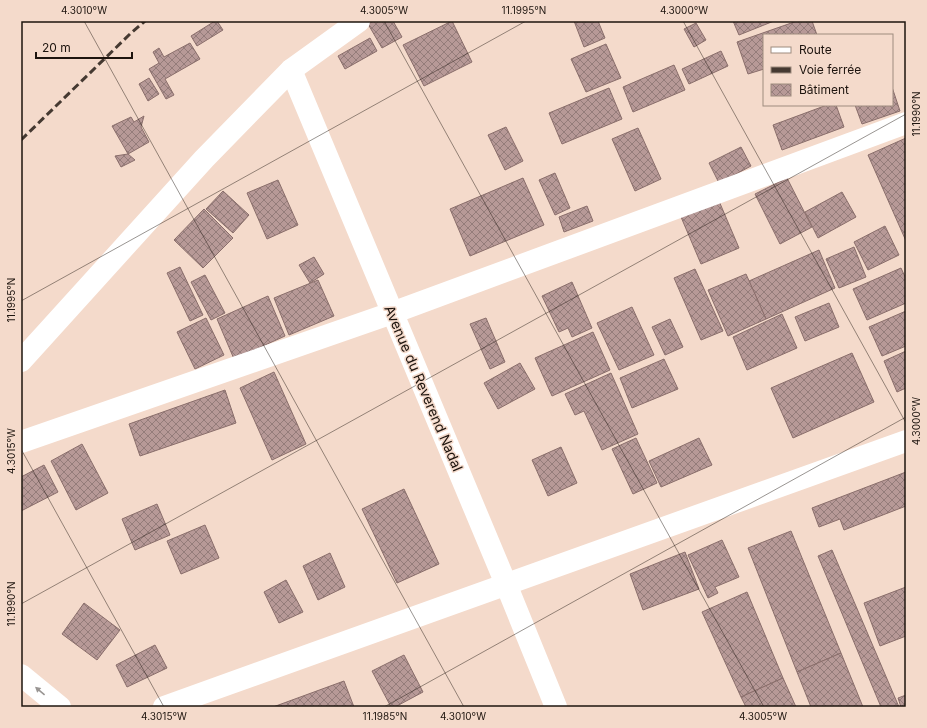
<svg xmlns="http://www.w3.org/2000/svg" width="927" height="728" font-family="Inter,sans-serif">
	<defs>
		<pattern id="building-cross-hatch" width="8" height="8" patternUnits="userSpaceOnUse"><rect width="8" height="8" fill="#b79997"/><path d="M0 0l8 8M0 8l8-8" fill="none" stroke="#947c7a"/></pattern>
	</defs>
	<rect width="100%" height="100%" fill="#f4dacb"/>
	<!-- building -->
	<g fill="url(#building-cross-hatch)" stroke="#8a6e6b">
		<polygon points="215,21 217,21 223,30 197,46 191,36"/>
		<polygon points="374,21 393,21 402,37 382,48 368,24"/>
		<polygon points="452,21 472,62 424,86 403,45"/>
		<polygon points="574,21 598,21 605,38 584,47"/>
		<polygon points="733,21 774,21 739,35"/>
		<polygon points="797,21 812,21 817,35 764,35 764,69 748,74 737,42"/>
		<polygon points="696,23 706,40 694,47 684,29"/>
		<polygon points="370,38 377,51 345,69 338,56"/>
		<polygon points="190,43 200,59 165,79 174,95 166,99 149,69 159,63 153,52 159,48 164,57"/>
		<polygon points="606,44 621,78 586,92 571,59"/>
		<polygon points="721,51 728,66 689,84 682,69"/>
		<polygon points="674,65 685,90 633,112 623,87"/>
		<polygon points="149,78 159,94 148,101 139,84"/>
		<polygon points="892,87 900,111 862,124 855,105 892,105"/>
		<polygon points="609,88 622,119 562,144 549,113"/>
		<polygon points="827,105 836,105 844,127 782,150 773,125"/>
		<polygon points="144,116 141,127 149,142 128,154 112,126 131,117 134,122"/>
		<polygon points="506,127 523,161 505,170 488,135"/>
		<polygon points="638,128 661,179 635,191 612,139"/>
		<polygon points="906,138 906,241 868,155"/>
		<polygon points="741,147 751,166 719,183 709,163"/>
		<polygon points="128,154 135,160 121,167 115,156"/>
		<polygon points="555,173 570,208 555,215 539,180"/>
		<polygon points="523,178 544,225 470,256 450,209"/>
		<polygon points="787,178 812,227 780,244 755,194"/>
		<polygon points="278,180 298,225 267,239 247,193"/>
		<polygon points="223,191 249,215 233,233 206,209"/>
		<polygon points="842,192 856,217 818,238 805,212"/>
		<polygon points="719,201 739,248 701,264 681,217"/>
		<polygon points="587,206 593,221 564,232 559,217"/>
		<polygon points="204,209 233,238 203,268 174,240"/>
		<polygon points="885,226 899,255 868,270 854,242"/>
		<polygon points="854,247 866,277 839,288 826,259"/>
		<polygon points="819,250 835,288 766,319 749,281"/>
		<polygon points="314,257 324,274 310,283 299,265"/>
		<polygon points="180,267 203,315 190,321 167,273"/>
		<polygon points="901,268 906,279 906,303 867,320 853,289"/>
		<polygon points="695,269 723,331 701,340 674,278"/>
		<polygon points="746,274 766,319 728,336 708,290"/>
		<polygon points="205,275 225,313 211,320 191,282"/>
		<polygon points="318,280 334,316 289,335 274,298"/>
		<polygon points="572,282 592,328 572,337 568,328 559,332 542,296"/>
		<polygon points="268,296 285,336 234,359 217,319"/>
		<polygon points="829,303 839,327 805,341 795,317"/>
		<polygon points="632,307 654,355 619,370 597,323"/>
		<polygon points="906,311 906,346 882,356 869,327"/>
		<polygon points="782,314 797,348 747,370 733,337"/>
		<polygon points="206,318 224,355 195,369 177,332"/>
		<polygon points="486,318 505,362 490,369 470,324"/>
		<polygon points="670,319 683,347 665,355 652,327"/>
		<polygon points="593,332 610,370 552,396 535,358"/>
		<polygon points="906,351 906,388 897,392 884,361"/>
		<polygon points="852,353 874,402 793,438 771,388"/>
		<polygon points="664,359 678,389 632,408 620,378"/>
		<polygon points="520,363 535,389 498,409 484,383"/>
		<polygon points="274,372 306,444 272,460 240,388"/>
		<polygon points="611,373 638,434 602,450 584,411 575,415 565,394"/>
		<polygon points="225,390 236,423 140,456 129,424"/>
		<polygon points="636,438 657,483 633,494 612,449"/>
		<polygon points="699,438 712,465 661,487 649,461"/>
		<polygon points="82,444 108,493 76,510 51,461"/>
		<polygon points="561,447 577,483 548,496 532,460"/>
		<polygon points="44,465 58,492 21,511 21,477"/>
		<polygon points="906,472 906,506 844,530 840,519 819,527 812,508"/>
		<polygon points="404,489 439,564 397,583 362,509"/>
		<polygon points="157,504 170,535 135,550 122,519"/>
		<polygon points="205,525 219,558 181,574 167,541"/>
		<polygon points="791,531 841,653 797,672 748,548"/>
		<polygon points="722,540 739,577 715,587 718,593 708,598 688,555"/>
		<polygon points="832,550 899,707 881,707 818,556"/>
		<polygon points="685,552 699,589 643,610 630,574"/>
		<polygon points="330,553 345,587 318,600 303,566"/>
		<polygon points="286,580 303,612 279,623 264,592"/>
		<polygon points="906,587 906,636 880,646 864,603"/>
		<polygon points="747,592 783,678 741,697 702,612"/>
		<polygon points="84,603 120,630 97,660 62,634"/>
		<polygon points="155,645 167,668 127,687 116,665"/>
		<polygon points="841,653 863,707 811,707 797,672"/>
		<polygon points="404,655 423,692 395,707 391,707 372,671"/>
		<polygon points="783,678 796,707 746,707 741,697"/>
		<polygon points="344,681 354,707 273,707"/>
		<polygon points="906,695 906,707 901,707 898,698"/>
	</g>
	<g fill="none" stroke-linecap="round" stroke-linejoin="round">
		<!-- street -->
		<g stroke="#fff" stroke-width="22">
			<polyline points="291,70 506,584 556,707"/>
			<polyline points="21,361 204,159 291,70 359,21"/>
			<polyline points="21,442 392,313 906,123"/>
			<polyline points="164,707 906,441"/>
		</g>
		<!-- primary -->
		<polyline stroke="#fff" stroke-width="22" points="21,675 60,707"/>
		<!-- rail -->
		<polyline stroke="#453931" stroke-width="3" stroke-dasharray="8 4" stroke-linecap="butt" points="21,140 131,33 145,21"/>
	</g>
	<!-- one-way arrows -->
	<defs><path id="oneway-solid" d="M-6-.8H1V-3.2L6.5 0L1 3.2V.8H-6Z"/></defs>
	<use fill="#999593" href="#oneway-solid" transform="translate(40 691) rotate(-140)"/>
	<!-- ticks -->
	<path fill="none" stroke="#1d140e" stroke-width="1" stroke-opacity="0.45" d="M 84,21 L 464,707M 384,21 L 764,707M 683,21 L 906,423M 21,301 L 526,21M 21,449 L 164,707M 21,604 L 906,114M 384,707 L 906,417"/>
	<g text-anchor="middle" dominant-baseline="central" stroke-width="3" stroke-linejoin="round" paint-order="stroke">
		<!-- street labels -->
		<g font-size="14" fill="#1d140e" stroke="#f4dacb">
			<text transform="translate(424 388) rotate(67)">Avenue du Reverend Nadal</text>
		</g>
	</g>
	<!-- border -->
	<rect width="927" height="728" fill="none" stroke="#f4dacb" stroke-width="44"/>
	<!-- legend -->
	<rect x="763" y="34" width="130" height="72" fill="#f4dacb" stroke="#9e8b7f"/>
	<rect x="771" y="47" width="20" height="6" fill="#ffffff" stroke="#9e8b7f"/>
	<text x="799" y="54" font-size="12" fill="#1d140e">Route</text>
	<rect x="771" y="67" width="20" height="6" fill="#453931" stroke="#9e8b7f"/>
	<text x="799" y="74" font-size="12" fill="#1d140e">Voie ferrée</text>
	<rect x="771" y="84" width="20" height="12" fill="url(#building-cross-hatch)" stroke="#9e8b7f"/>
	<text x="799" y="94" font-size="12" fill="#1d140e">Bâtiment</text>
	<!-- scale -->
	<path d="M36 52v6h96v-6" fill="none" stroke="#1d140e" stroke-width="2"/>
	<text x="42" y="52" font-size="12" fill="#1d140e" stroke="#f4dacb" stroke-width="3" paint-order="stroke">20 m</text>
	<rect x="22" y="22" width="883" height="684" fill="none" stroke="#1d140e" stroke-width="1.5"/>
	<g font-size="10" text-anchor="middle" fill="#1d140e">
		<text x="84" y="14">4.3010°W</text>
		<text x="384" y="14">4.3005°W</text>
		<text x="524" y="14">11.1995°N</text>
		<text x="684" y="14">4.3000°W</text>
		<text transform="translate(916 114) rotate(-90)" y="4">11.1990°N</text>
		<text transform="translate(11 300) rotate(-90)" y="4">11.1995°N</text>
		<text transform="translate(916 421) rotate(-90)" y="4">4.3000°W</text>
		<text transform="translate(11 451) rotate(-90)" y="4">4.3015°W</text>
		<text transform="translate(11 604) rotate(-90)" y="4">11.1990°N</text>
		<text x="164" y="720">4.3015°W</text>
		<text x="385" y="720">11.1985°N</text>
		<text x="463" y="720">4.3010°W</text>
		<text x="763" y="720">4.3005°W</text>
	</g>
</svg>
